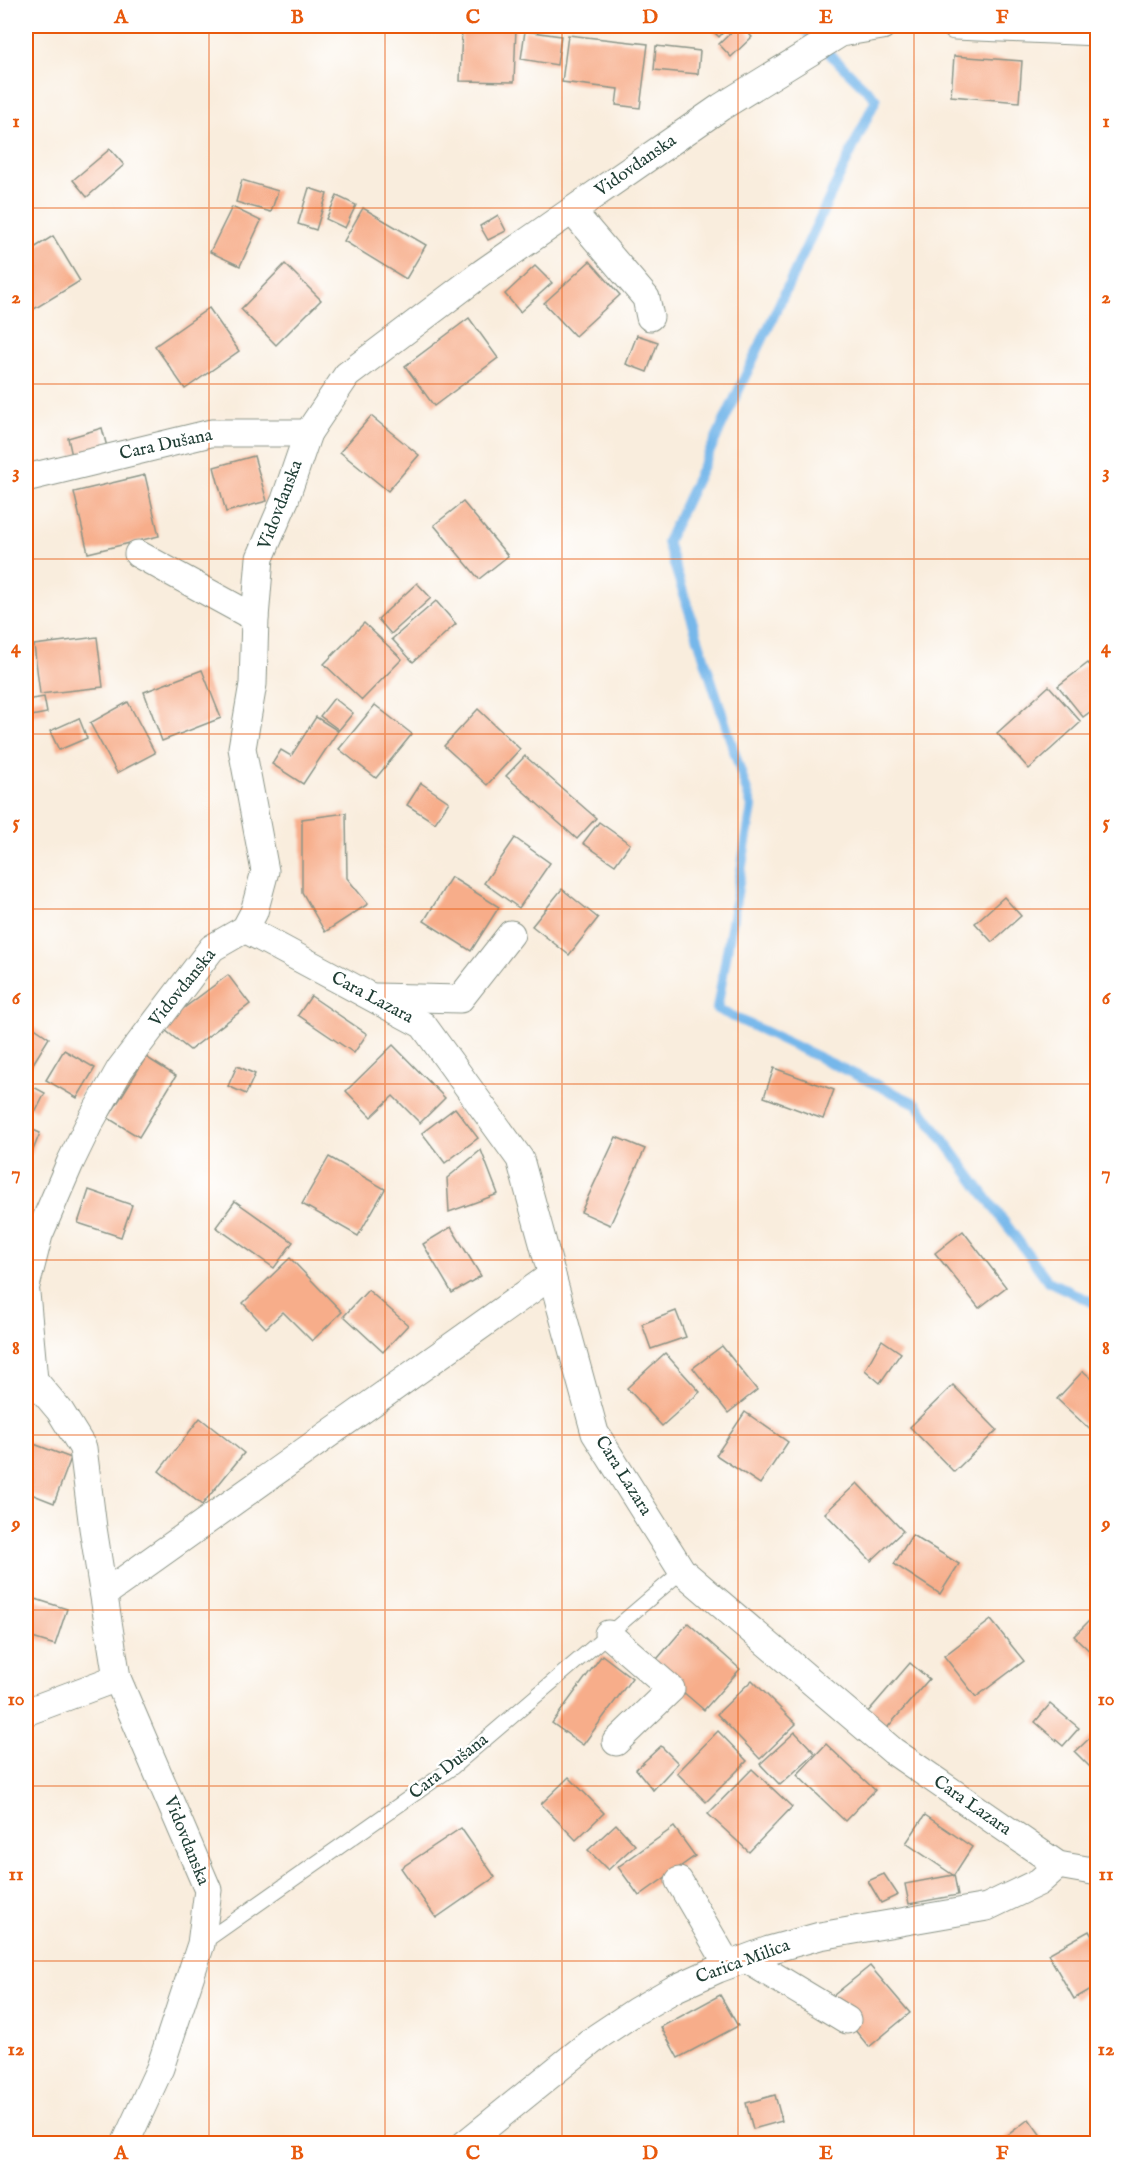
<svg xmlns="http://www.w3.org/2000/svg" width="1123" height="2169" font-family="'IM FELL English',serif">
	<rect width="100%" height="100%" fill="#fff"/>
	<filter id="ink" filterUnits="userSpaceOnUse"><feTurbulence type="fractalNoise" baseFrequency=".0167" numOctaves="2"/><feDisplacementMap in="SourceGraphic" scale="12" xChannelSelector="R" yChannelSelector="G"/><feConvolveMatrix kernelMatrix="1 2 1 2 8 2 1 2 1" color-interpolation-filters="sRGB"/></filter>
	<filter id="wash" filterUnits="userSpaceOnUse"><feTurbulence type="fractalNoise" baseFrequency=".008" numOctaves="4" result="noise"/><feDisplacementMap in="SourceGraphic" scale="24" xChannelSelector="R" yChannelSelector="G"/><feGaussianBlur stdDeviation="1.35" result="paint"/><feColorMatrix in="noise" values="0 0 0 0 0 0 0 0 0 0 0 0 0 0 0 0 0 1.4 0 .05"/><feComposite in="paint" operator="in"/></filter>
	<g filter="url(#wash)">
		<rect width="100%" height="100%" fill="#f9eddd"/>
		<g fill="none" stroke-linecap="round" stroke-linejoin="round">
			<!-- stream -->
			<polyline stroke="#76b7ea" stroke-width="10" points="801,26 876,99 667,542 752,807 717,1009 917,1104 1048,1281 1098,1305"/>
		</g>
		<g id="blocks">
			<!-- building -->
			<g fill="#f7ad8a">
				<polygon points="462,26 516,27 514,82 460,81"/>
				<polygon points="712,26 729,26 719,37 710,28"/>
				<polygon points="738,26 741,26 752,37 731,57 719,44"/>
				<polygon points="525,31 561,36 557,65 521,59"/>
				<polygon points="568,35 648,44 640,108 616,105 618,89 562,82"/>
				<polygon points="656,46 700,51 698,74 654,70"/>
				<polygon points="954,56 1022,61 1019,102 951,96"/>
				<polygon points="110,149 124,165 87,197 73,180"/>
				<polygon points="242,180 278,191 271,212 236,202"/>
				<polygon points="309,188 327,194 316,230 298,224"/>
				<polygon points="337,196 356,205 345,228 326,219"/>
				<polygon points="232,207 261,221 240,266 210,252"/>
				<polygon points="363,208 426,245 406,279 344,241"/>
				<polygon points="498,215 506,231 488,240 480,226"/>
				<polygon points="53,236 80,281 26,314 26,253"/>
				<polygon points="590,261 620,295 575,336 544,303"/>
				<polygon points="285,264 321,300 276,345 241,309"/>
				<polygon points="535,266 552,283 520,312 505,294"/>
				<polygon points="209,308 239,351 185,389 155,346"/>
				<polygon points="469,318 498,358 434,406 405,366"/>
				<polygon points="637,335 658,342 647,372 626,364"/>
				<polygon points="371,416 419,455 388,491 340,452"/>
				<polygon points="102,428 107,447 72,456 68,438"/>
				<polygon points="254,456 267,501 226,512 214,467"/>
				<polygon points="145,475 159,536 88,553 74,492"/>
				<polygon points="463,502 508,556 479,579 434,525"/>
				<polygon points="417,583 431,598 391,634 378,619"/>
				<polygon points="436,601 456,624 413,662 392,639"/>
				<polygon points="364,623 402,659 362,700 324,664"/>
				<polygon points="97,637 103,687 40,694 34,645"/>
				<polygon points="1088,663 1098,675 1098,706 1083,717 1058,686"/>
				<polygon points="202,670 221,718 162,741 144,692"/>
				<polygon points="1049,686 1081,722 1029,769 997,733"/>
				<polygon points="44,697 47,713 26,717 26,700"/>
				<polygon points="334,698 353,713 339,730 320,716"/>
				<polygon points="128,702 155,753 117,773 90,723"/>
				<polygon points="375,705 412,734 376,778 339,749"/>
				<polygon points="478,709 520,749 487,785 444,746"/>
				<polygon points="316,717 338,731 303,784 272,764 281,750 291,756"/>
				<polygon points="79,718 87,738 59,750 50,731"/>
				<polygon points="525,756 596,818 577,839 506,776"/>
				<polygon points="421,783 449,802 435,823 407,805"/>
				<polygon points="346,813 347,878 368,904 325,932 302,892 302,819"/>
				<polygon points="599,822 630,844 615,865 583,843"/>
				<polygon points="515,838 550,863 519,908 484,883"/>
				<polygon points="451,877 499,907 471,951 424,921"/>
				<polygon points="562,889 598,918 569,955 532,926"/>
				<polygon points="1004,897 1021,916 992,942 975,923"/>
				<polygon points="228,975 250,1004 190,1050 160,1026"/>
				<polygon points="311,996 367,1034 354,1053 298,1015"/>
				<polygon points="26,1022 49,1038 26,1075"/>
				<polygon points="393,1045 445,1098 420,1123 393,1096 371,1117 346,1091"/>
				<polygon points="64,1050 95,1068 77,1098 46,1080"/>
				<polygon points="146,1057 176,1076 139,1137 108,1118"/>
				<polygon points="237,1066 255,1074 246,1094 228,1086"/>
				<polygon points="774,1068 834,1090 823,1119 764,1097"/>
				<polygon points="26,1083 45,1093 36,1111 26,1105"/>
				<polygon points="455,1108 478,1138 445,1163 422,1133"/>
				<polygon points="26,1127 40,1133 31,1155 26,1153"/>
				<polygon points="616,1137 645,1149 610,1225 581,1212"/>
				<polygon points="481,1150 498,1194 449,1212 447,1178"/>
				<polygon points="329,1157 385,1189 358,1236 302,1204"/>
				<polygon points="89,1190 132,1205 121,1237 78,1223"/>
				<polygon points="235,1201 293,1242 274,1268 216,1227"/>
				<polygon points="451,1227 481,1276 452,1293 423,1244"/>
				<polygon points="963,1231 1006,1287 979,1308 935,1253"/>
				<polygon points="290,1258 342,1312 312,1341 283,1312 266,1328 243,1303"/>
				<polygon points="368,1290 408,1325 383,1352 344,1316"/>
				<polygon points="676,1311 686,1337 651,1349 642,1324"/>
				<polygon points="882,1340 901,1353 880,1383 865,1370"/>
				<polygon points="722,1346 757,1390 728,1413 693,1368"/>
				<polygon points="665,1353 700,1392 662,1426 627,1388"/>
				<polygon points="1083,1371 1098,1384 1098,1437 1057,1399"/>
				<polygon points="953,1385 997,1430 954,1472 910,1427"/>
				<polygon points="745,1412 788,1442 760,1484 716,1455"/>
				<polygon points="200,1418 244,1453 202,1505 159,1471"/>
				<polygon points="26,1441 71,1458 54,1503 26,1492"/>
				<polygon points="857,1483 903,1531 871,1561 825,1513"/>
				<polygon points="912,1535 959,1564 940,1594 894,1564"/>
				<polygon points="26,1596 67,1609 55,1645 26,1636"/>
				<polygon points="1098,1612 1098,1659 1074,1636"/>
				<polygon points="991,1620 1024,1661 976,1697 944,1656"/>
				<polygon points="688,1623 740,1669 704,1710 652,1665"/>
				<polygon points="602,1655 632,1678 583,1745 552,1723"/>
				<polygon points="910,1663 929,1679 887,1728 867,1713"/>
				<polygon points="752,1680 796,1724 760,1759 717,1714"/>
				<polygon points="1050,1704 1079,1728 1063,1746 1035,1722"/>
				<polygon points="718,1731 747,1761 706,1802 677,1773"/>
				<polygon points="795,1732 815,1753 780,1785 760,1764"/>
				<polygon points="1095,1733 1098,1736 1098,1775 1075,1752"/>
				<polygon points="826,1744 875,1790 845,1821 797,1775"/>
				<polygon points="661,1746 678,1763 653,1790 636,1769"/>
				<polygon points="752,1769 792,1807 749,1852 708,1814"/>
				<polygon points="569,1777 604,1813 576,1840 541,1804"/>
				<polygon points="925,1815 972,1847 954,1875 958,1895 909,1904 905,1884 953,1875 906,1843"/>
				<polygon points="616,1824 635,1845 608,1870 588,1850"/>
				<polygon points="674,1827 695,1856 639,1896 618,1867"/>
				<polygon points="461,1828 495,1877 436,1918 401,1868"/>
				<polygon points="884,1874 898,1895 881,1903 868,1881"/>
				<polygon points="1089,1931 1098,1946 1098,1985 1074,1999 1048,1954"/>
				<polygon points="870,1966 910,2013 869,2047 829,1999"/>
				<polygon points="720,1995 738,2026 678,2058 661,2027"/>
				<polygon points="775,2095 782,2121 753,2129 746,2103"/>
				<polygon points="1029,2119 1047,2144 996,2144"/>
			</g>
		</g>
	</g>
	<g filter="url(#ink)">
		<use href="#blocks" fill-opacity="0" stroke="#8c9588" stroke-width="1.5"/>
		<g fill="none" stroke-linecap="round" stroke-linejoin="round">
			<defs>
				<polyline id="lane" points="201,1944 453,1767 682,1571"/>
				<g id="street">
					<polyline points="955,26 1098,32"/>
					<polyline points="572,211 646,298 650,317"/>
					<polyline points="26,478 211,433 308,433"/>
					<polyline points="138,554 255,618"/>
					<polyline points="245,929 423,1025 520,1159 595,1433 682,1571 893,1751 1058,1865 1098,1872"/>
					<polyline points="376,997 460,999 511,934"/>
					<polyline points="26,1286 39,1235 70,1163 89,1124 120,1069 212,948 245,929 254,912 265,871 242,748 253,684 255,618 260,558 285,500 308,433 347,375 482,273 721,107 841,33 882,26"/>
					<polyline points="26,1293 34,1380 60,1411 83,1448 93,1528 117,1678 208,1890 201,1944 160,2068 125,2144"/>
					<polyline points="104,1594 552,1275"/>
					<polyline points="608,1634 671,1689 616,1742"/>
					<polyline points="26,1712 117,1678"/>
					<polyline points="679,1881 728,1965"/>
					<polyline points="746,1959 847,2020"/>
					<polyline points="465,2144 597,2037 636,2011 676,1988 718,1969 769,1950 820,1936 987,1907 1039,1882 1058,1865"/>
				</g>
			</defs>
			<!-- lane casing -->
			<use href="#lane" stroke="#8c9588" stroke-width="16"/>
			<!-- street casing -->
			<use href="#street" stroke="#8c9588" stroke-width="29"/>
			<!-- lane -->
			<use href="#lane" stroke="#fff" stroke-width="14"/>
			<!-- street -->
			<use href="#street" stroke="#fff" stroke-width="27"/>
		</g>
	</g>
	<!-- grid -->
	<path fill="none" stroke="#e8590c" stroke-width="1.5" stroke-opacity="0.55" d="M 209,26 L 209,2144M 385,26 L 385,2144M 562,26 L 562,2144M 738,26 L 738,2144M 914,26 L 914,2144M 26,208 L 1098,208M 26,384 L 1098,384M 26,559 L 1098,559M 26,734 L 1098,734M 26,909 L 1098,909M 26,1084 L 1098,1084M 26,1260 L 1098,1260M 26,1435 L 1098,1435M 26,1610 L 1098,1610M 26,1786 L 1098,1786M 26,1961 L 1098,1961"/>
	<g text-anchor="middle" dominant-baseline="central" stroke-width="5" stroke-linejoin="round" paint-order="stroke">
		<!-- street labels -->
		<g font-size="18" fill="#1f3d34" stroke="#fff">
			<text transform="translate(636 166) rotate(-35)">Vidovdanska</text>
			<text transform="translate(166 445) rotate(-12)">Cara Dušana</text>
			<text transform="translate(281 505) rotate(-69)">Vidovdanska</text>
			<text transform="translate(183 988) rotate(-51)">Vidovdanska</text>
			<text transform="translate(372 998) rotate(28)">Cara Lazara</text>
			<text transform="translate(623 1476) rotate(58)">Cara Lazara</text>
			<text transform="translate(449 1767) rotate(-38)">Cara Dušana</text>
			<text transform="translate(972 1806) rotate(35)">Cara Lazara</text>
			<text transform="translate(186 1841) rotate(68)">Vidovdanska</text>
			<text transform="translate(743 1962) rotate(-20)">Carica Milica</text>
		</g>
	</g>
	<!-- margin -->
	<rect width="1123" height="2169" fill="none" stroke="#fff" stroke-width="66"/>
	<rect x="33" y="33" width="1057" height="2103" fill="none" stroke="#e8590c" stroke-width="2"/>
	<g font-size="20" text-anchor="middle" font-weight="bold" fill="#e8590c">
		<text x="121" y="23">A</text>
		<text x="297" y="23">B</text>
		<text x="473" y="23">C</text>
		<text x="650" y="23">D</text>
		<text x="826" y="23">E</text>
		<text x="1002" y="23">F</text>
		<text x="16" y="127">1</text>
		<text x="1106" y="127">1</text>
		<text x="16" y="303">2</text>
		<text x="1106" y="303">2</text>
		<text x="16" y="478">3</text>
		<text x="1106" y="478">3</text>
		<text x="16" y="653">4</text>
		<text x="1106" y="653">4</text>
		<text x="16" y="828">5</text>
		<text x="1106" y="828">5</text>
		<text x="16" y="1004">6</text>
		<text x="1106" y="1004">6</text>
		<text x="16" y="1179">7</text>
		<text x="1106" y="1179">7</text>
		<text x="16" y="1354">8</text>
		<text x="1106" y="1354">8</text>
		<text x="16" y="1529">9</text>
		<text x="1106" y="1529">9</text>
		<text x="16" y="1705">10</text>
		<text x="1106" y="1705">10</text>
		<text x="16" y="1880">11</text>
		<text x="1106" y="1880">11</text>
		<text x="16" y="2055">12</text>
		<text x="1106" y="2055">12</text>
		<text x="121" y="2159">A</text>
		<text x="297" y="2159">B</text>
		<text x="473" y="2159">C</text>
		<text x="650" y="2159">D</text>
		<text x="826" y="2159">E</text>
		<text x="1002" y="2159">F</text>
	</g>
</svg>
